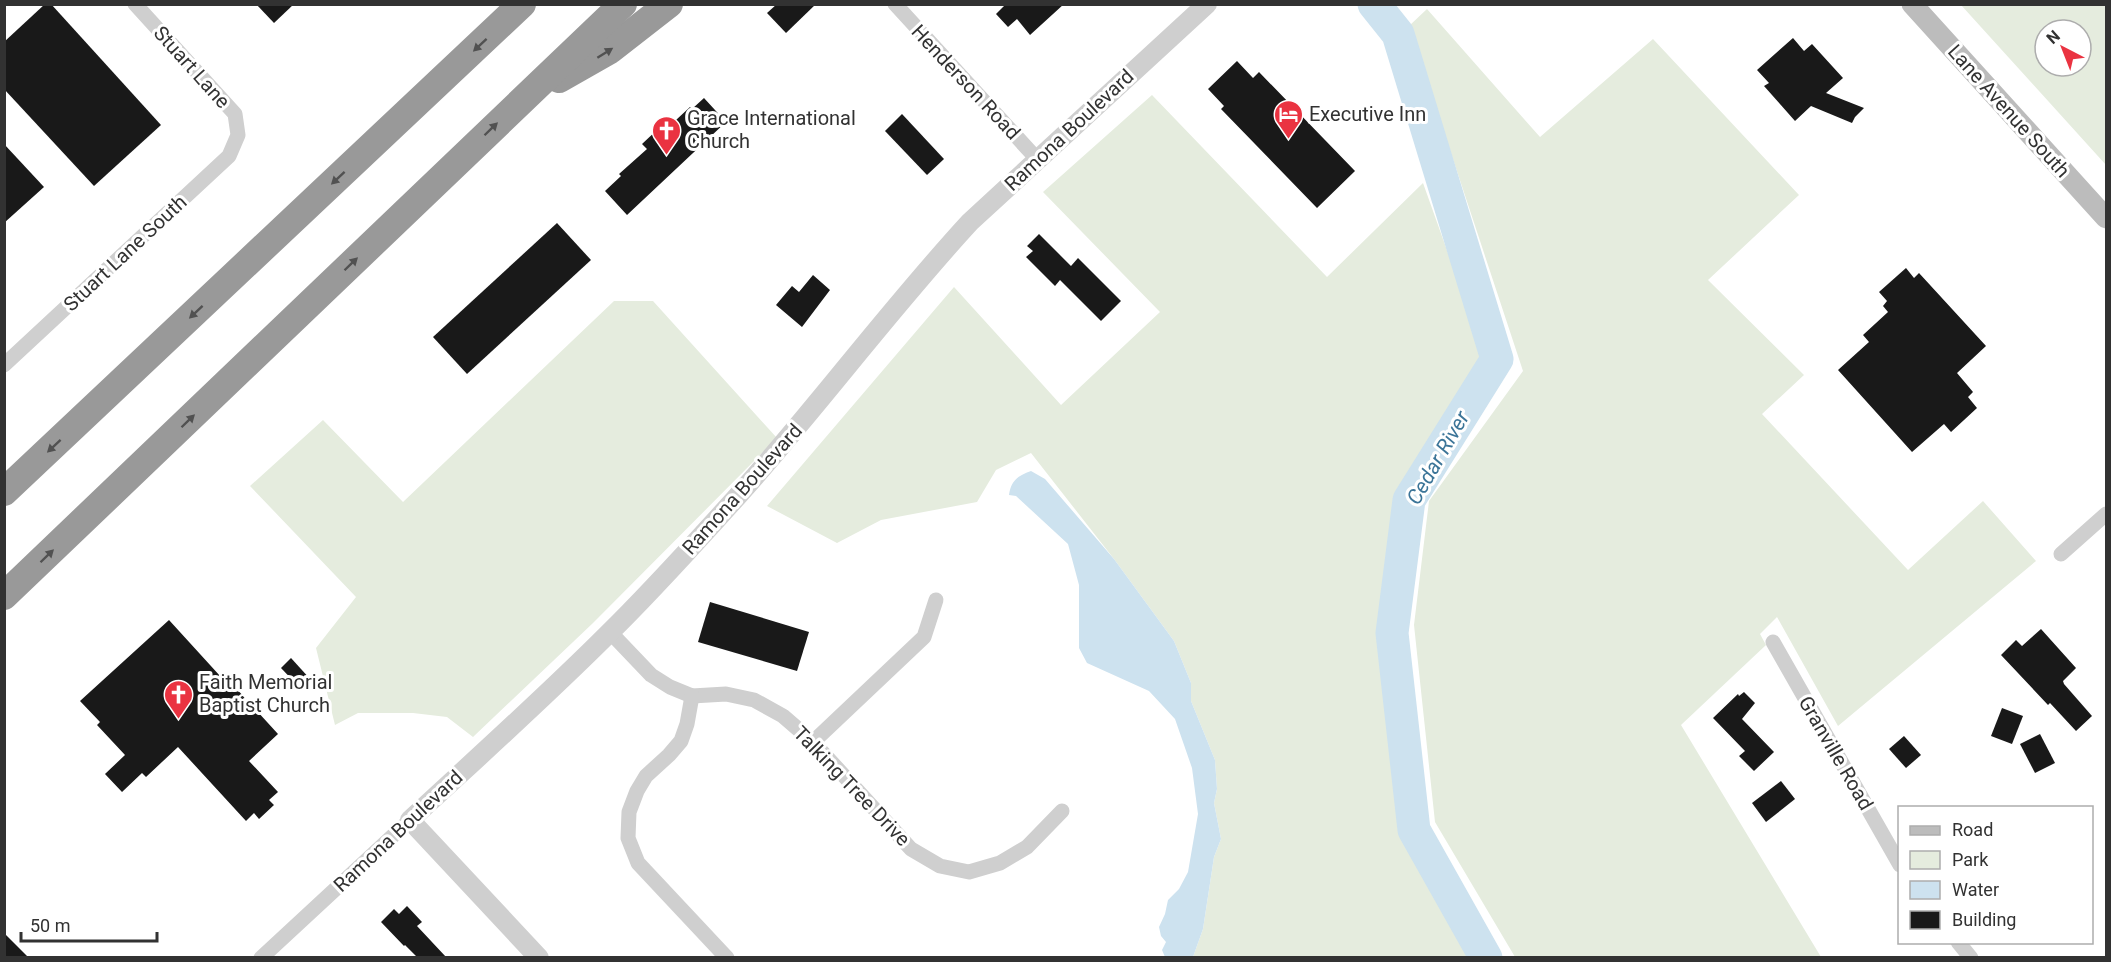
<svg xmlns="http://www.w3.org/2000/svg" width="2111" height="962" font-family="Roboto,sans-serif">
	<rect width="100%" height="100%" fill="#fff"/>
	<!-- green -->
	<g fill="#e5ecde" fill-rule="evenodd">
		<path d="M 1961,5 L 2106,5 L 2106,165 ZM 2045,30 L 2081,30 L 2081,66 L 2045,66 Z"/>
		<polygon points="1427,9 1540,137 1653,39 1799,195 1708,280 1804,375 1762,414 1908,570 1983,501 2036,561 1838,726 1777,617 1760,634 1766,645 1681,725 1821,957 1515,957 1435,822 1414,625 1429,501 1523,371 1409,26"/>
		<polygon points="1152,95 1327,277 1423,183 1484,354 1400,496 1383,632 1402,836 1472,957 1193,957 1203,929 1214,857 1221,839 1214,803 1217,789 1215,760 1191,701 1191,683 1174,641 1114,559 1031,453 996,470 977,502 881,520 837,543 767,506 954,287 1061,405 1160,312 1043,192"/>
		<polygon points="614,301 653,301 777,438 593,623 473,737 447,717 413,713 358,713 335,725 316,648 356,597 250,486 323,420 403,502"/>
	</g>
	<!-- water -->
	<path fill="#cde2ef" d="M 1031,471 L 1045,479 L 1114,559 L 1174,641 L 1191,683 L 1191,701 L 1215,760 L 1217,789 L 1214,803 L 1221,839 L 1214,857 L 1203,929 L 1193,957 L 1165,957 L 1162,950 L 1166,942 L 1161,936 L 1159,927 L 1165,914 L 1168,900 L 1179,889 L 1188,872 L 1198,814 L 1192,768 L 1175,719 L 1149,691 L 1087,663 L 1079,648 L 1079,585 L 1068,544 L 1016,496 L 1009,495 C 1011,481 1017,476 1031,471 Z"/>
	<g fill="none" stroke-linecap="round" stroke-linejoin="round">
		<!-- river -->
		<polyline stroke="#cde2ef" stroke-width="33" points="1374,4 1398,34 1497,359 1409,500 1392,633 1414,830 1486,958"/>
	</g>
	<!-- building -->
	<g fill="#191919">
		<polygon points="45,4 51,4 161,125 94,186 4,89 4,42"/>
		<polygon points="256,4 294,4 274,23"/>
		<polygon points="777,4 816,4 786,33 767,13"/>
		<polygon points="1003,4 1064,4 1030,35 1017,19 1008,27 996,14 1004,6"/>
		<polygon points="1793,38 1804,51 1812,44 1843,78 1826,93 1864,108 1855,117 1852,123 1811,106 1795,121 1764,86 1769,83 1757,70"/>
		<polygon points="1237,61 1253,78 1259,72 1355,171 1317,208 1221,109 1224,106 1208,89"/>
		<polygon points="704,98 726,122 627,215 605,191 621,176 619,174 647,149 642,144 658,129 662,133 690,107 692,109"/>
		<polygon points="902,114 944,159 927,175 885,131"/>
		<polygon points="4,144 44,187 4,223"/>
		<polygon points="557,223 591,260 467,374 433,337"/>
		<polygon points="1039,234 1071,266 1078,258 1121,301 1101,321 1060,280 1055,286 1026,257 1033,251 1027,246"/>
		<polygon points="1906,268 1914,278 1919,273 1986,346 1957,373 1973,392 1968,397 1977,408 1951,432 1944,424 1912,452 1838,370 1869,342 1863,335 1888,312 1883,306 1887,301 1879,292"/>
		<polygon points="813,275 830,290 802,327 776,305 792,286 799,292"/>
		<polygon points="710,602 809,632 797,671 698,642"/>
		<polygon points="169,620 231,688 234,686 278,734 249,761 278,792 269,800 274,805 259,819 254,813 246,821 178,747 146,777 142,773 122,792 105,774 125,755 97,725 100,722 80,701"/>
		<polygon points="2041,629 2076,668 2063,681 2064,684 2092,716 2076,731 2050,703 2048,705 2001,655 2016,640 2022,646"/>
		<polygon points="291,658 311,680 301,689 281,668"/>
		<polygon points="1744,692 1755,703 1742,719 1774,752 1754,771 1739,756 1745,751 1713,718 1738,694 1739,696"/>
		<polygon points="2002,708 2023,716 2012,744 1991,736"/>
		<polygon points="2040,734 2055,763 2035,773 2020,744"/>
		<polygon points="1904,736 1921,755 1906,768 1889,749"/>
		<polygon points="1781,781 1795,799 1766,822 1752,803"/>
		<polygon points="407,906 422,922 417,926 446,957 417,957 405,945 404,946 381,922 394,909 399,914"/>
		<polygon points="4,933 28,957 4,957"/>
	</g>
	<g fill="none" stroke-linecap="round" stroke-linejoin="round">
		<!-- minor -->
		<g stroke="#cfcfcf" stroke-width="15">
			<polyline points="895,4 1037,159"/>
			<polyline points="4,365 229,156 238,135 235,114 135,4"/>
			<polyline points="2061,554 2106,514"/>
			<polyline points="610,632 651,675 670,687 692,696 726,694 754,700 783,716 813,742 911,849 940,866 969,872 1000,863 1027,847 1062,811"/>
			<polyline points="1773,642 1900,865"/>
			<polyline points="692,696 687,724 681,741 669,755 646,776 637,791 629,812 628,838 638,863 727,958"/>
			<polyline points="813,742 924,637 936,600"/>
			<polyline points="1958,942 1971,958"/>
			<polyline points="261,958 410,820"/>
		</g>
		<!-- tertiary -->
		<path stroke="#cfcfcf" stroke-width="20" d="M 539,958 L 410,820 C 477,758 544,698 608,634 C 652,591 694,544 735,499 C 816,409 888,311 970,222 L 1207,4"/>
		<!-- secondary -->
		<polyline stroke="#bcbcbc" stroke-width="21" points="1912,4 2106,218"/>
		<!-- motorway -->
		<g stroke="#999" stroke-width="28">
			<polyline points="559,79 610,50 669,4"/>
			<polyline points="4,492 522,4"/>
			<polyline points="4,596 623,4"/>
		</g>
	</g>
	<!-- one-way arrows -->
	<defs><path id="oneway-solid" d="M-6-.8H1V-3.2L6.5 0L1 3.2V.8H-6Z" transform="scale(1.5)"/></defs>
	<g fill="#515151">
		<use href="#oneway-solid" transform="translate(480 45) rotate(137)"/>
		<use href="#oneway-solid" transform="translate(605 53) rotate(-32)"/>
		<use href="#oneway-solid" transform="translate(491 129) rotate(-44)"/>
		<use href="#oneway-solid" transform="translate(338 178) rotate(137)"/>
		<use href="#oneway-solid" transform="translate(351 264) rotate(-44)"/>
		<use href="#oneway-solid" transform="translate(196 312) rotate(137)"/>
		<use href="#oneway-solid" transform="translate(188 421) rotate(-44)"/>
		<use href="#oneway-solid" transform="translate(54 446) rotate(137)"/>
		<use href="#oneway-solid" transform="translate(47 556) rotate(-44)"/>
	</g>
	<!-- icons -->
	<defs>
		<symbol id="hotel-pin" viewBox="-11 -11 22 30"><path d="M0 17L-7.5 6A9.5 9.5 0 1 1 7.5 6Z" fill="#ea3341" stroke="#fff"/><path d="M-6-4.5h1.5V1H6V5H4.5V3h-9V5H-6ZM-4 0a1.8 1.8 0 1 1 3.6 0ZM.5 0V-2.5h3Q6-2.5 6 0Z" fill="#fff"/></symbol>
		<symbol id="church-pin" viewBox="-11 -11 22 30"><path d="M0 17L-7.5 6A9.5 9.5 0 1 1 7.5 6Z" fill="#ea3341" stroke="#fff"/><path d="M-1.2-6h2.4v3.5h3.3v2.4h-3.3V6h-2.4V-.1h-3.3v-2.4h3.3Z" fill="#fff"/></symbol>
	</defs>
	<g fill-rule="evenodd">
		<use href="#hotel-pin" x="1272" y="98" width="33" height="45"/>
		<use href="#church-pin" x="650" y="114" width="33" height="45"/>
		<use href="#church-pin" x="162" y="678" width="33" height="45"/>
	</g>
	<g text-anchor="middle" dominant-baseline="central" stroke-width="6" stroke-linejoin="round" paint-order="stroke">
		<!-- street labels -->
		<g font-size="20" fill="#323232" stroke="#fff">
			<text transform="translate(192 67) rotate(48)">Stuart Lane</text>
			<text transform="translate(966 82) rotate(47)">Henderson Road</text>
			<text transform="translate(2009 111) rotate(48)">Lane Avenue South</text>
			<text transform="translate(1069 130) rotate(-43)">Ramona Boulevard</text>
			<text transform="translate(125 253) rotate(-43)">Stuart Lane South</text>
			<text transform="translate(742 489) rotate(-48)">Ramona Boulevard</text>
			<text transform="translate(1836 753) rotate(60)">Granville Road</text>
			<text transform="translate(852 786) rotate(46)">Talking Tree Drive</text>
			<text transform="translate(398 831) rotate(-43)">Ramona Boulevard</text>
		</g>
		<!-- poi labels -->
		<g font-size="20" fill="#323232" stroke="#fff" text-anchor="start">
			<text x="1309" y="114">Executive Inn</text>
			<text x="687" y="118">Grace International<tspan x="687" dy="23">Church</tspan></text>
			<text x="199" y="682">Faith Memorial<tspan x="199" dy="23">Baptist Church</tspan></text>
		</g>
		<!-- water labels -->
		<g font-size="21" font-style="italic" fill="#3c7598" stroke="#fff">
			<text transform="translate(1438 458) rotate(-60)">Cedar River</text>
		</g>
	</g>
	<!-- border -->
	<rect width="2111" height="962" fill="none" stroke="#323232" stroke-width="12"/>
	<!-- legend -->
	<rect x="1898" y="806" width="195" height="138" fill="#ffffff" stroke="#adadad" stroke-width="1.5"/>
	<rect x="1910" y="826" width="30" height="9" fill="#bcbcbc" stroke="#adadad" stroke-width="1.5"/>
	<text x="1952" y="836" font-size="18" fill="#323232">Road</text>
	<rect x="1910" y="851" width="30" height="18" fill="#e5ecde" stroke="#adadad" stroke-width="1.5"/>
	<text x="1952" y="866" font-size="18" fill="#323232">Park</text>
	<rect x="1910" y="881" width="30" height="18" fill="#cde2ef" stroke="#adadad" stroke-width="1.5"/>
	<text x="1952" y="896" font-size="18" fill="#323232">Water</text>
	<rect x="1910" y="911" width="30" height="18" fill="#191919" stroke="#adadad" stroke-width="1.5"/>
	<text x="1952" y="926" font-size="18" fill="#323232">Building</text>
	<!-- north arrow -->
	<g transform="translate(2063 48) rotate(318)"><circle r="28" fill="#ffffff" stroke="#adadad" stroke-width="1.5"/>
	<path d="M0-4.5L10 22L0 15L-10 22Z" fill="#ea3341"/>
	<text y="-9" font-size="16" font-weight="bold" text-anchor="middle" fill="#323232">N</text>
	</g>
	<!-- scale -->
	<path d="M21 932v9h136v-9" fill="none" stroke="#323232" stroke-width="3"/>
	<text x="30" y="932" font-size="18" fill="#323232" stroke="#ffffff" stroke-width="4.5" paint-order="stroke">50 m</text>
</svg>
